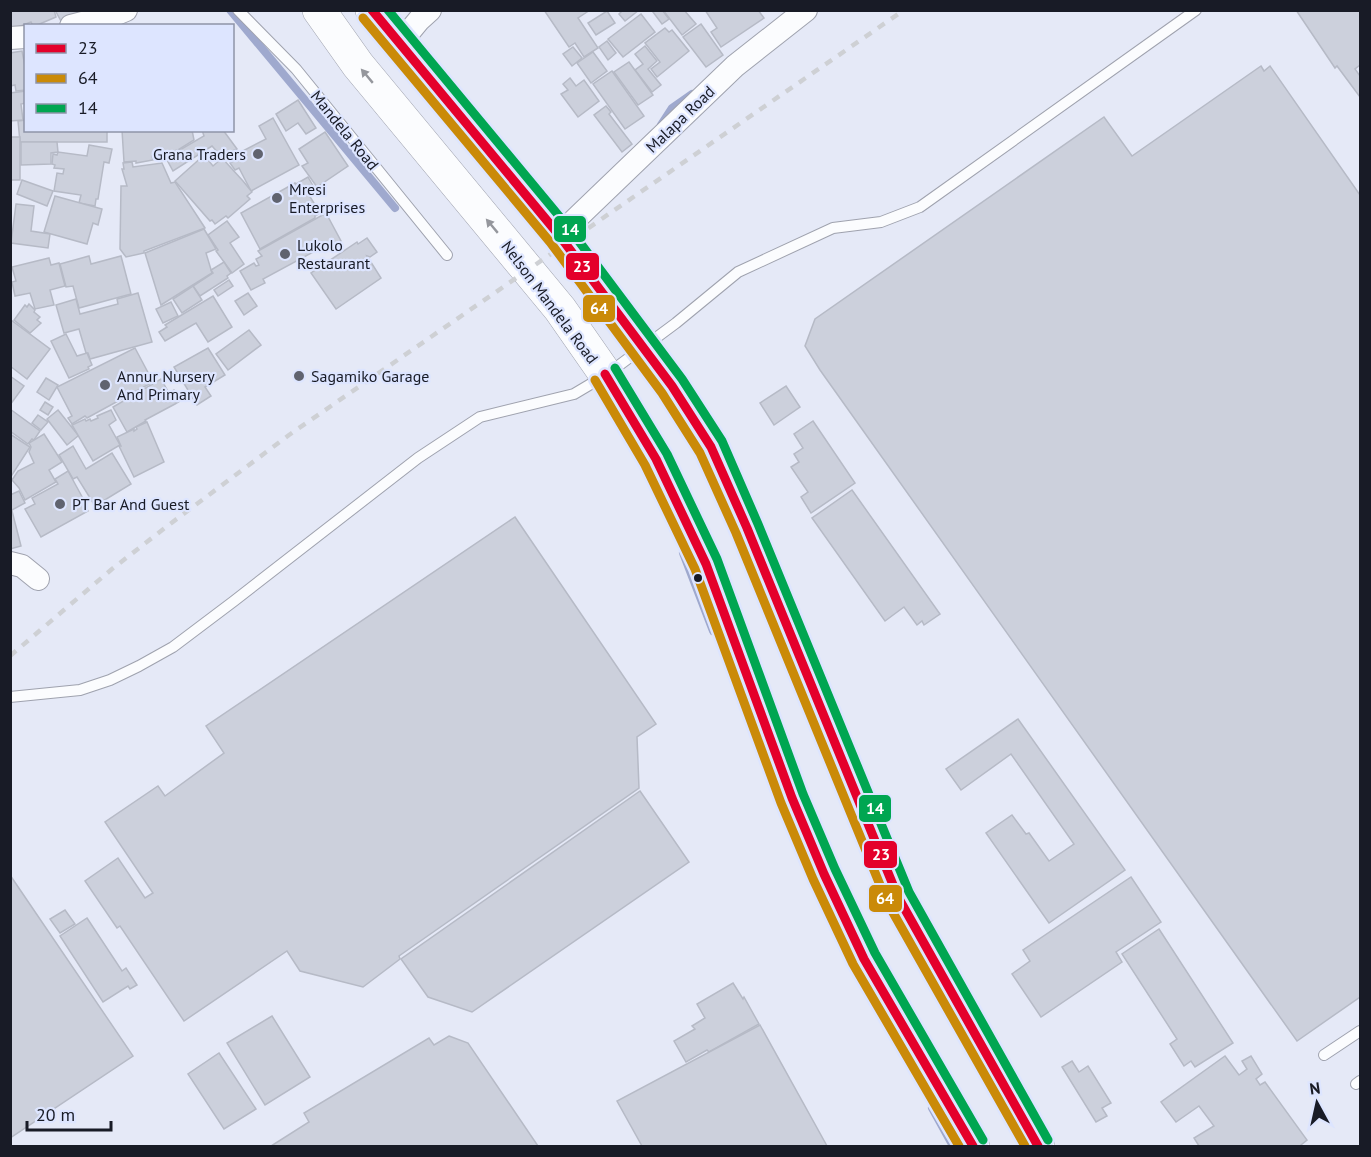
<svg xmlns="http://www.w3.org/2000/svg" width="1371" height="1157" font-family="'PT Sans',sans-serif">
	<rect width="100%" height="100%" fill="#e5e9f7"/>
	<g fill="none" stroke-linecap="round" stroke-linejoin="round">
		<!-- stream -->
		<g stroke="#9fa9ce" stroke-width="8">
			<polyline points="230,10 395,208"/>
			<polyline points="661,125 672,108 692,94"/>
			<polyline points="683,553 713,631"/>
			<polyline points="932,1108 953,1146"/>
		</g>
	</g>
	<!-- building -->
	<g fill="#ccd0dc" stroke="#b6bac6" stroke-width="1.5">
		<polygon points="10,10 54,10 56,17 35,26 33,26 31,22 10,30"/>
		<polygon points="55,10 84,10 61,21"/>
		<polygon points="544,10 590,10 578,18 598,48 584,57 575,43 569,47"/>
		<polygon points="623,10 639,10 625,21 619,14"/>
		<polygon points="655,10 662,10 669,19 662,24 653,12"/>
		<polygon points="663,10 684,10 696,24 682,35"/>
		<polygon points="705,10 758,10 764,18 721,47 711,32 717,28"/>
		<polygon points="1296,10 1360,10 1360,65 1355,69 1360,76 1360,97 1337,66 1335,68"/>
		<polygon points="607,11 615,23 596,35 588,23"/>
		<polygon points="641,14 655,32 623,57 608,39"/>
		<polygon points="701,24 723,55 706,67 683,37"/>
		<polygon points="665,28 669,32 672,30 689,51 657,77 651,69 660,62 645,43"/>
		<polygon points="607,41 616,53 608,60 599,47"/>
		<polygon points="645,46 657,61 648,69 661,85 652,92 635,70 643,64 635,54"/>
		<polygon points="573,47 582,58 572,66 563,54"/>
		<polygon points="22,51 26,71 26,90 16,91 15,85 10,86 10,53"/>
		<polygon points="593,52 607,71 591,83 577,63"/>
		<polygon points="629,62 653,95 638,105 614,72"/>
		<polygon points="1261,66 1264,71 1270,66 1360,195 1360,997 1297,1041 820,370 805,346 815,319 1104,117 1132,156"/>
		<polygon points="612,71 644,116 625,129 593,84"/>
		<polygon points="570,78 576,86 584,80 599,101 578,117 561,94 568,90 563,84"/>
		<polygon points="26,91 26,103 21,104 23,120 10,121 10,93"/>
		<polygon points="298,100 316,128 306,134 298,123 286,131 276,114"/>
		<polygon points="606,106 611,112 609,114 632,144 622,152 594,115"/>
		<polygon points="273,118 299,165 251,191 239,168 235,170 230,163 235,160 233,156 266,139 259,126"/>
		<polygon points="26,120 26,130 107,130 107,142 20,142 18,121"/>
		<polygon points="122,130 192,130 194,140 178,150 152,156 153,160 136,163 136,161 124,162"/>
		<polygon points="202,130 223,130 237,149 221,156 212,146 173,171 166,158 204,136"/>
		<polygon points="325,132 348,166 317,187 302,166 308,163 299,149"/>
		<rect x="10" y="137" width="10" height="43"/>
		<polygon points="21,142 57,142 58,152 51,153 51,164 21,165"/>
		<polygon points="89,145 112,149 109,163 104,162 98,199 96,199 95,206 79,203 81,195 54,191 57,173 63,174 64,169 54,168 55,165 52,164 53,154 57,155 58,152 87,156"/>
		<polygon points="204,155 213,166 222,158 243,181 252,192 247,196 250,199 228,218 226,216 215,224 212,220 210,221 175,181"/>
		<polygon points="132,162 133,167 162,163 171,183 175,182 205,228 144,251 144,253 126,257 120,249 121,186 127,186 122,169 124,169 123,163"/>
		<polygon points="308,177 316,191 309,195 320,213 315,216 315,218 260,249 241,213 295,183 296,184"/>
		<polygon points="22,180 53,191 47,206 17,194"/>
		<polygon points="55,196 102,209 98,225 93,223 87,244 44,232"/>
		<polygon points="16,204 34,206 31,231 50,234 48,248 11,243"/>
		<polygon points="326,213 341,241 330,247 328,244 263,279 265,283 251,290 240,271 254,263 256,266 259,265 256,259 262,256 258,251"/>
		<polygon points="227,221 239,237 230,243 244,264 232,273 216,251 218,250 208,235"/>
		<polygon points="204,229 216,249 206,253 212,273 161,305 145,253"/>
		<polygon points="367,238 377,252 370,257 367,256 381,278 336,309 311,273 357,242 358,244"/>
		<polygon points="89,256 91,264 121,256 131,294 79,308 73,286 66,287 60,264"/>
		<polygon points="49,258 51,265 59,263 65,286 50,290 54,305 35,309 30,293 15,296 12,282 16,281 12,267"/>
		<polygon points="224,262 231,273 227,276 228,278 200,296 193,286 213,273 211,270"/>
		<polygon points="229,280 233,286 218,296 214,290"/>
		<polygon points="193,286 202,300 182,313 173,299"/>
		<polygon points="138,293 152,342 90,359 88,353 86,353 79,329 64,333 56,305 76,299 80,314 118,304 117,299"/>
		<polygon points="248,293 257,306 244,315 235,301"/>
		<polygon points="213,296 232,327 208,342 196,323 165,341 159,332 167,327 165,325"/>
		<polygon points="171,302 178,316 163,323 156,309"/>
		<polygon points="29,304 35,310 34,312 40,317 37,320 41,323 30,333 14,320 25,305 27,307"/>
		<polygon points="11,320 50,349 27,379 10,366"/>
		<polygon points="249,330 261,345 228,370 216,354"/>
		<polygon points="66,334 77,356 87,353 92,365 88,367 89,369 69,378 51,341"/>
		<polygon points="135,348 153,382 87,418 85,416 72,424 68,418 72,416 57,387"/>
		<polygon points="208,348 225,375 205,387 211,396 197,405 174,367"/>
		<polygon points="10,376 24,386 10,405"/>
		<polygon points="46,378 58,385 49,400 37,392"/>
		<polygon points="161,379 169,393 174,390 180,401 175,404 145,420 146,421 127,432 113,407"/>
		<polygon points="786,386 800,407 774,425 760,403"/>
		<polygon points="45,402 53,407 48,415 40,410"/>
		<polygon points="10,409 40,431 34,440 32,439 28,444 10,431"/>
		<polygon points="58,410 78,435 78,436 67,445 47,419"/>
		<polygon points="111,410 116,420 109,425 120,445 93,461 72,425 85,419 86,421 90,419 91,421 98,418 97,416"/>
		<polygon points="38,415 48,422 41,430 32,423"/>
		<polygon points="813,421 855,483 811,513 801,497 808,492 791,467 799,462 794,454 803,448 794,434"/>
		<polygon points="147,422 164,462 134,477 119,446 121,446 117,437 134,429 134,431 137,429 136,427"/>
		<polygon points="10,434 30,447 10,478"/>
		<polygon points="44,434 62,462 49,470 56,482 25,500 19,488 12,480 18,471 34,463 29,452 31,447 29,443"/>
		<polygon points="73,446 86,469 112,453 131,484 95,506 77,477 73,479 59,455"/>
		<polygon points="68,471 86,504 84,504 88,511 41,537 25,509 35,504 32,498 58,484 55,479"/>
		<polygon points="852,490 940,614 924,625 922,621 917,625 904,607 885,621 812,518"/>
		<polygon points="19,491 25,503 10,511 10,495"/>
		<polygon points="12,511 21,546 10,549 10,512"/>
		<polygon points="515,517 656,724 637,737 639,788 399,956 400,959 363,987 300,971 287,951 184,1021 120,926 117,928 85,881 118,858 145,898 153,893 105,822 158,786 165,796 224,753 206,726"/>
		<polygon points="1018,719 1125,870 1049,923 986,833 1012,815 1026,834 1029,833 1049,861 1074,844 1011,754 961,790 946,769"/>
		<polygon points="640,791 689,862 472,1012 428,997 401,959"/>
		<polygon points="10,875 133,1056 10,1138"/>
		<polygon points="1131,877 1161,922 1116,952 1122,962 1041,1017 1012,974 1030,961 1023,950"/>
		<polygon points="65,910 75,924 60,933 50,919"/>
		<polygon points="87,918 122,971 126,968 137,985 130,989 128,986 103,1002 60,936"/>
		<polygon points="1159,929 1233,1043 1195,1067 1191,1061 1184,1066 1170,1044 1177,1039 1122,954"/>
		<polygon points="733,983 743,999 744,997 759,1024 709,1052 707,1050 686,1062 674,1041 695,1029 692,1026 705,1018 697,1004"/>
		<polygon points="272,1016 310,1077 265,1105 227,1043"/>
		<polygon points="760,1025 827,1146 642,1146 617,1101"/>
		<polygon points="449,1036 468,1043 538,1146 271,1146 309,1122 304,1113 429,1038 434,1045"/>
		<polygon points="219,1053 256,1109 224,1129 188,1074"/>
		<polygon points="1225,1056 1239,1075 1247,1069 1242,1061 1251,1056 1262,1074 1256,1079 1260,1085 1265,1082 1307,1140 1301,1145 1302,1146 1199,1146 1194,1138 1214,1126 1199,1106 1176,1122 1161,1102"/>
		<polygon points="1072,1061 1079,1072 1088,1066 1111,1103 1102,1108 1107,1116 1096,1122 1062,1067"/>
	</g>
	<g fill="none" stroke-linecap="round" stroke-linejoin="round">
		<defs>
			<g id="lane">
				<polyline points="238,10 296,69 447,255"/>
				<polyline points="10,697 80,690 110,680 139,666 173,647 234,601 418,458 480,417 574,394 606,375 676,323 738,272 833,228 881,222 920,207 1196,10"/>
				<polyline points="1324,1055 1360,1031"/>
				<polyline points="1356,1084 1360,1081"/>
			</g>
			<g id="street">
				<polyline points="71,26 114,15 126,10"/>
				<polyline points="10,38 26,37"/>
				<polyline points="400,43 419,20 430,10"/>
				<polyline points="559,235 735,66 806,10"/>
				<polyline points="10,563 22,566 38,579"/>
			</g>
			<g id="primary">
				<polyline points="319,10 358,65 560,309 606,375 656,459 706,564 792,798 824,874 864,959 973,1146"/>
				<polyline points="372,10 559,235 672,386 711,447 747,528 777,603 898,897 1038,1146"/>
			</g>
		</defs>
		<!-- lane casing -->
		<use href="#lane" stroke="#9fa2ae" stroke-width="12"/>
		<!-- street casing -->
		<use href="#street" stroke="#9fa2ae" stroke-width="24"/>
		<!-- primary casing -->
		<use href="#primary" stroke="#9fa2ae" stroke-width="34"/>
		<!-- lane -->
		<use href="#lane" stroke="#fbfcfe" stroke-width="10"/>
		<!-- street -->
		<use href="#street" stroke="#fbfcfe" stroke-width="22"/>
		<!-- primary -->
		<use href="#primary" stroke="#fbfcfe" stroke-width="33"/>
		<!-- rail -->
		<polyline stroke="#ced0d4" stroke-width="4.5" stroke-dasharray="8 8" stroke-linecap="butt" points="10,656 112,569 170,524 289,435 904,10"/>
		<defs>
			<g id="bus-1">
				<polyline points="372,10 559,235 672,386 711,447 747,528 898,897 1038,1146"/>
				<polyline points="605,374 656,459 706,564 792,798 824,874 864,959 973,1146"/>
			</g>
			<g id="bus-2">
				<polyline points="363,18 550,242 662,393 700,453 736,533 887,902 1025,1146"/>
				<polyline points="595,380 645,465 695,569 781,803 813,879 853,964 959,1146"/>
			</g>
			<g id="bus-3">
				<polyline points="388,10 569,228 682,379 722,441 758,524 909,892 1048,1140"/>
				<polyline points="615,368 667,454 717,559 803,794 835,869 875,953 983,1140"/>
			</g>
		</defs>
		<!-- bus-1 casing -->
		<use href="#bus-1" stroke="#dde5ff" stroke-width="14"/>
		<!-- bus-2 casing -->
		<use href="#bus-2" stroke="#dde5ff" stroke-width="14"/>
		<!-- bus-3 casing -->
		<use href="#bus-3" stroke="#dde5ff" stroke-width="14"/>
		<!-- bus-1 -->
		<use href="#bus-1" stroke="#e4002b" stroke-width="9"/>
		<!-- bus-2 -->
		<use href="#bus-2" stroke="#ca8a08" stroke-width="9"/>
		<!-- bus-3 -->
		<use href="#bus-3" stroke="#00a651" stroke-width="9"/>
	</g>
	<!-- one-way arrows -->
	<defs><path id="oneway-solid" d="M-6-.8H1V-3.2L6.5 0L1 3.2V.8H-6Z" transform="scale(1.5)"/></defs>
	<g fill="#95979d">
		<use href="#oneway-solid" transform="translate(367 76) rotate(-130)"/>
		<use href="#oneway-solid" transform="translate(492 226) rotate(-130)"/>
	</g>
	<!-- markers -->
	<g fill="#60636f" stroke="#dde5ff" stroke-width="2">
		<circle cx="258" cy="154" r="6"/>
		<circle cx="277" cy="198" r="6"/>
		<circle cx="285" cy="254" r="6"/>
		<circle cx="299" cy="376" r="6"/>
		<circle cx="105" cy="385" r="6"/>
		<circle cx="60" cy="504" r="6"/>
	</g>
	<circle fill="#181b26" stroke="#dde5ff" stroke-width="2" cx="698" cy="578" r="5"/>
	<g text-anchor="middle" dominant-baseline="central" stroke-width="4.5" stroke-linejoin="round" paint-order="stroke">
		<!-- street labels -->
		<g font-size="16" fill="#181b26" stroke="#dde5ff">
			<text transform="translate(680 119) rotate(-44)">Malapa Road</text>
			<text transform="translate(345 130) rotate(51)">Mandela Road</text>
			<text transform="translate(550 302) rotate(53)">Nelson Mandela Road</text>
		</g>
		<!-- poi labels -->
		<g font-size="16" fill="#181b26" stroke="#dde5ff" text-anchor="start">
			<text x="246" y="154" text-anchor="end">Grana Traders</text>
			<text x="289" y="189">Mresi<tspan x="289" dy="18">Enterprises</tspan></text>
			<text x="297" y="245">Lukolo<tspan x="297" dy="18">Restaurant</tspan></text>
			<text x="117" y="376">Annur Nursery<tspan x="117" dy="18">And Primary</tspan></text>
			<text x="311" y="376">Sagamiko Garage</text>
			<text x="72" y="504">PT Bar And Guest</text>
		</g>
	</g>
	<g stroke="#dde5ff" stroke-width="2">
		<rect x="553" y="215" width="34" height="28" rx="6" fill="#00a651"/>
		<rect x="565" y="252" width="35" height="29" rx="6" fill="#e4002b"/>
		<rect x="582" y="294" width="34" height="29" rx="6" fill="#ca8a08"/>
		<rect x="858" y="794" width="34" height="29" rx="6" fill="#00a651"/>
		<rect x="863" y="840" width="35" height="29" rx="6" fill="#e4002b"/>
		<rect x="868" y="884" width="35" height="29" rx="6" fill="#ca8a08"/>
	</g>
	<g font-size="16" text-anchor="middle" font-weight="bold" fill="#fff">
		<text x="570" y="235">14</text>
		<text x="582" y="272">23</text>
		<text x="599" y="314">64</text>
		<text x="875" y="814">14</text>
		<text x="881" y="860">23</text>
		<text x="885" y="904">64</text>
	</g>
	<!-- border -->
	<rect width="1371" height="1157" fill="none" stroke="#181b26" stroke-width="24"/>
	<!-- legend -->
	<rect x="24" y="24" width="210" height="108" fill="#dde5ff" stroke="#8e94a8" stroke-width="1.5"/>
	<rect x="36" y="44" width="30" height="9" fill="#e4002b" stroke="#8e94a8" stroke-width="1.5"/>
	<text x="78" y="54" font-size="18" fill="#181b26">23</text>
	<rect x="36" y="74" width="30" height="9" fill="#ca8a08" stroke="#8e94a8" stroke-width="1.5"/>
	<text x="78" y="84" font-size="18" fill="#181b26">64</text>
	<rect x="36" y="104" width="30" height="9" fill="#00a651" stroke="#8e94a8" stroke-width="1.5"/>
	<text x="78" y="114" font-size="18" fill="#181b26">14</text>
	<!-- north arrow -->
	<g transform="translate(1317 1103) rotate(352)" stroke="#dde5ff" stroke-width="4.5" paint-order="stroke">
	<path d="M0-4.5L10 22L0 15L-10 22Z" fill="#181b26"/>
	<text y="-9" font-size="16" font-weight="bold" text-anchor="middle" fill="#181b26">N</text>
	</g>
	<!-- scale -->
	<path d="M27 1121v9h84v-9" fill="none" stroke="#181b26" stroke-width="3"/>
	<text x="36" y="1121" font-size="18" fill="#181b26" stroke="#dde5ff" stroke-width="4.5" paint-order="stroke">20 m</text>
</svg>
